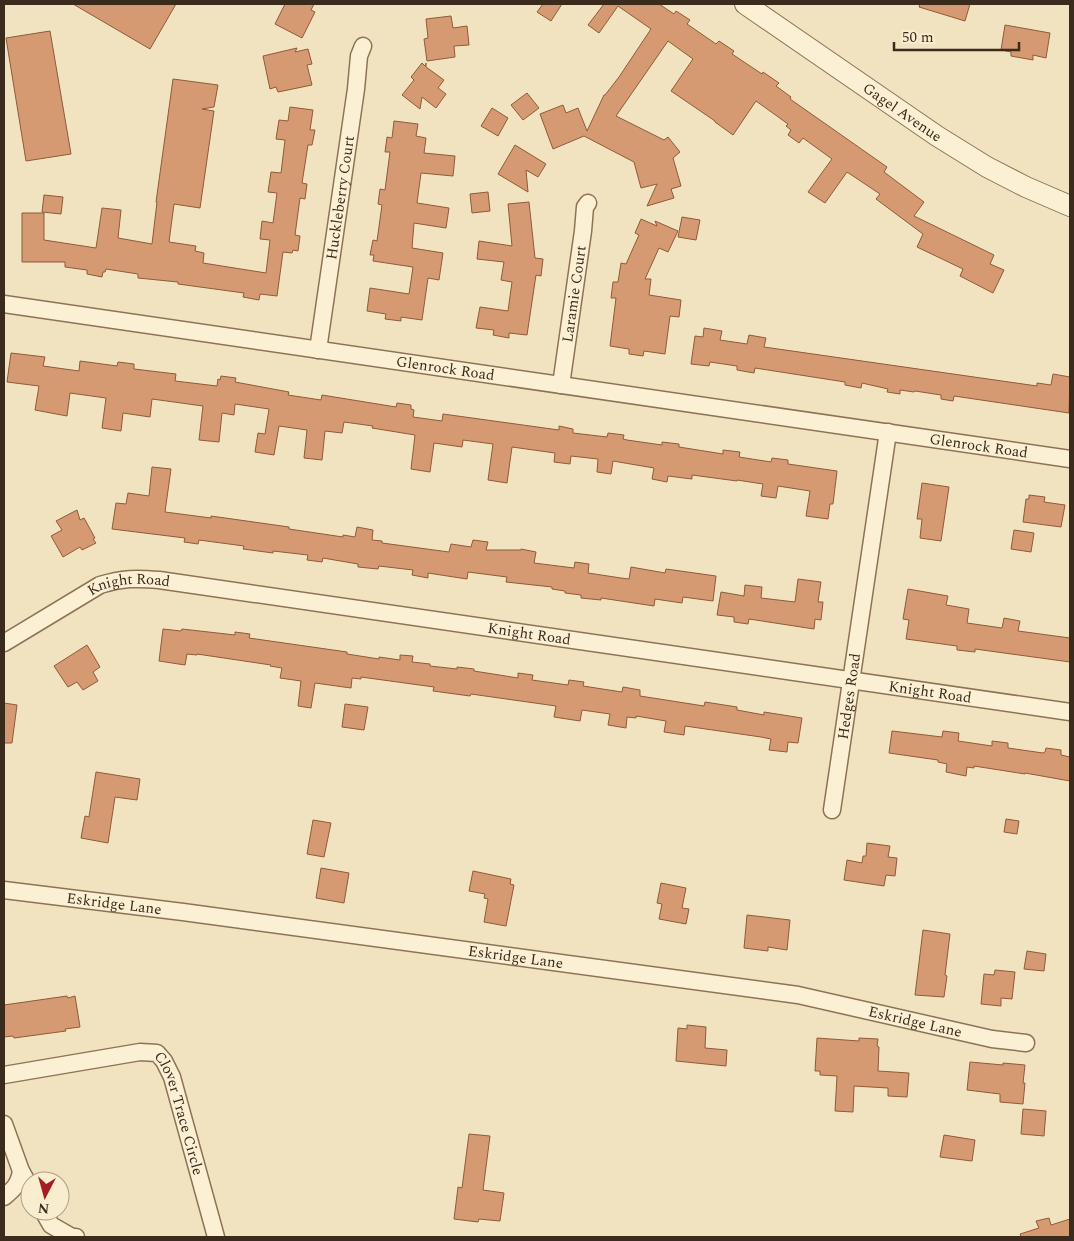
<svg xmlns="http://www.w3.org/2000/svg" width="1074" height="1241" font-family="Spectral,serif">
	<rect width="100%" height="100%" fill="#f2e3c0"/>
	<!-- building -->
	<g fill="#d59a71" stroke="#8f5a39">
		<polygon points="73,4 176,4 150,49"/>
		<polygon points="285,4 314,4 311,10 315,12 302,38 275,24"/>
		<polygon points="543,4 562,4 551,21 537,12"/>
		<polygon points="604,4 659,4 674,14 676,11 690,20 687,24 716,44 719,41 734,51 732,54 762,74 763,72 779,83 776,86 791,97 790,99 887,167 884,172 924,202 914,216 994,255 990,264 1004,270 993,293 960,276 963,269 917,247 923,234 876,199 880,194 847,172 825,203 808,192 832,159 803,138 799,143 788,135 791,130 786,126 788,124 756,101 733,135 715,122 715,121 671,91 693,59 668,41 616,116 664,140 668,137 680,152 673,158 681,186 671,189 674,198 647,206 657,184 641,188 634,162 584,136 553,149 540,114 563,105 566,113 578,108 587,131 604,95 605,95 619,77 651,29 618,6 599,33 588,25"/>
		<polygon points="920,4 970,4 965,21 919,7"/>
		<polygon points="451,16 453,28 467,26 469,45 454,46 455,57 427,61 424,39 428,38 426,19"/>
		<polygon points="1005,25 1050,33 1046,58 1033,55 1033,60 1011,56 1011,52 1001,50"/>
		<polygon points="50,31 71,154 26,161 6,38"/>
		<polygon points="297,48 295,52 308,49 312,64 307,65 312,85 278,92 276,87 270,89 263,56"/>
		<polygon points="422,63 425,66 426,63 426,67 444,80 438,88 446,94 436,108 422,97 420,109 402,95 414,80 411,77"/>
		<polygon points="173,79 218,85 214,107 202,109 214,111 200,208 174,204 169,242 196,246 195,251 204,253 203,263 266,273 270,240 260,239 262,221 273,223 277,193 268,192 271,172 281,173 285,140 276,139 279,120 288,121 290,107 313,110 310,130 315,130 312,145 308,145 302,183 307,184 305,199 300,198 295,235 300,236 298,251 293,250 292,253 283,252 277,296 260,294 259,300 243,297 244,293 178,284 178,282 138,278 138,274 106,269 105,272 103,272 102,277 87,274 87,270 65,267 65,262 22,262 22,213 44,213 44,240 96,248 102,208 121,210 118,238 152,244 157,202 156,202"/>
		<polygon points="527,93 539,108 523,120 511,105"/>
		<polygon points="492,108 508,118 498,136 481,126"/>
		<polygon points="394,121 418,124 416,136 426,138 424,153 455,156 453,176 421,173 417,203 449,208 446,228 414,223 412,248 443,253 439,280 428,278 422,320 401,317 401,321 385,319 386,314 367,311 370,288 409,294 413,267 373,261 374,255 370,255 373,240 377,241 382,205 378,204 380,189 385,190 390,152 385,152 387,137 392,138"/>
		<polygon points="515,145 546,164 538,177 526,170 528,192 498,174"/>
		<polygon points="488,192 490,211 472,213 470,194"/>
		<polygon points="44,195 63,197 61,214 42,212"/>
		<polygon points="529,202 535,258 543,259 541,276 536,275 527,335 509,333 509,338 493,335 494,330 476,328 480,307 508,311 512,282 501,280 504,262 477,259 479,241 512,246 508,204"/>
		<polygon points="682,217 700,220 696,240 678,237"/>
		<polygon points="641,219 657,226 655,221 678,231 668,252 659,248 645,279 651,279 649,295 681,300 679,317 670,316 665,354 644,351 643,356 629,354 629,349 610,346 616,298 611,298 613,282 618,282 621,263 626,264 639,235 635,233"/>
		<polygon points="704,328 722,331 720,340 747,344 749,335 766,338 764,347 1037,386 1037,383 1051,385 1053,374 1070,377 1069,413 954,396 953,401 941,399 941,395 915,391 914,392 900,390 900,394 887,392 888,389 862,383 861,388 845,385 845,382 755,368 754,373 737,370 737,366 710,362 709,366 691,364 695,336 703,337"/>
		<polygon points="11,353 45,357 43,366 79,371 80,361 117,366 118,362 134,364 134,369 176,374 175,381 217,386 218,379 220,380 221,376 236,378 235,382 289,392 288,395 321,400 322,395 396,407 397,403 411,405 411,409 414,410 413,417 442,421 443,414 559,430 559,426 573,429 573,433 607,437 608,433 624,435 623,439 627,440 662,445 662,442 679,444 679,447 723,454 723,450 740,452 739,457 771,462 772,458 788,460 788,464 837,471 833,504 830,504 828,519 806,516 810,491 778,486 776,498 761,496 763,484 737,480 737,481 692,475 692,479 668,476 667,482 652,479 654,468 613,461 611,474 597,472 598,459 571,456 570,464 554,462 555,453 512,447 507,483 488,480 493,444 463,440 462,447 434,443 430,472 411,469 415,435 372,428 373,426 344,422 342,433 325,431 322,460 304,458 307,430 279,426 274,455 255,452 258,433 265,434 269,409 235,404 234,415 222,413 219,442 199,440 203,406 152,399 150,417 123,413 121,431 102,428 106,398 70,393 67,416 35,410 39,386 7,382"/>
		<polygon points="152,467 171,469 165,512 211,518 211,516 289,527 289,529 343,537 343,535 355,537 357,527 373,530 372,540 382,541 382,543 449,552 451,544 471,547 473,540 488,542 486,550 521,550 521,549 536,552 534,563 574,568 575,562 589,564 588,573 621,578 629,579 631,567 665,573 666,569 716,576 713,601 683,597 682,603 655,599 654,606 601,598 601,600 581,598 581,595 565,593 565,591 552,589 552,587 506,582 507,577 468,572 467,579 428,573 428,578 412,575 413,570 379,566 378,569 358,567 358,564 323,558 322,562 307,560 308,555 273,551 273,553 243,549 244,546 199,540 198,544 184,542 185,538 112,529 116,503 126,504 128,493 149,496"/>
		<polygon points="922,483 949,487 941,541 920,538 922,519 917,519"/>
		<polygon points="1029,495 1045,497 1044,502 1065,505 1061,527 1023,522 1026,499 1029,499"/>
		<polygon points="77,510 80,520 84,518 95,538 93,539 96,543 82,550 80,547 63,557 51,536 62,530 56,521"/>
		<polygon points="1014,530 1034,533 1031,552 1011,549"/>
		<polygon points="798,579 821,582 818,602 823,602 821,620 815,619 814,629 749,619 748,624 734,622 734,617 717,615 721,592 744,596 745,585 762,587 761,598 795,602"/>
		<polygon points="908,589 948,596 946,605 969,609 967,623 1002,628 1004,618 1020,621 1018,631 1070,638 1070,662 975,649 975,652 957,650 957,646 906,639 909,620 903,619"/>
		<polygon points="163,629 181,631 182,629 235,635 235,632 250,634 249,638 347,652 347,654 379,659 379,657 400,660 400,655 413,656 412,662 430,664 430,666 457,669 457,667 474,669 474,671 518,678 518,673 533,675 532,680 568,685 569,680 584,682 583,686 622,692 623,687 640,690 640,696 704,706 705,702 737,707 737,710 764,715 764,712 802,718 798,743 788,742 787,752 769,750 771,739 761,737 685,726 684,735 664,732 666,721 636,716 636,718 627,717 626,728 608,725 610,714 582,710 580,721 554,717 556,706 471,694 470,696 433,691 434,687 361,677 361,679 352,678 351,688 315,683 311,708 298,706 301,681 280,678 282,668 270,666 271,665 197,654 197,655 187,654 185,665 159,661"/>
		<polygon points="87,645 100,667 93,672 98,681 83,690 77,682 68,687 54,666"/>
		<polygon points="4,703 17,705 12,743 4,743"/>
		<polygon points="345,704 368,707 364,730 342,727"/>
		<polygon points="892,731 942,737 943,731 959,733 958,741 992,746 992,741 1008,743 1008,748 1043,753 1045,752 1046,748 1061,750 1061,755 1070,757 1070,781 1025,773 1025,774 974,766 974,768 967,767 966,776 946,772 947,764 938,762 938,760 889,753"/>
		<polygon points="96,772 140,779 137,800 115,797 108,843 81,838 85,816 89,817"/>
		<polygon points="1006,819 1019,821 1017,834 1004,832"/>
		<polygon points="313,820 331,823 324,857 307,854"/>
		<polygon points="867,843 890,846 888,857 897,858 895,876 886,875 884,886 844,880 847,860 862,863 863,856 866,856"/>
		<polygon points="321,868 349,873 344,903 316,898"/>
		<polygon points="473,871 511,879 510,884 514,885 506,926 484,922 488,899 484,898 485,894 469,891"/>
		<polygon points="661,883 686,888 682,908 689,909 686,924 659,919 662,904 657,903"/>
		<polygon points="747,915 790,920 787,950 768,947 768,951 744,948"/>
		<polygon points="923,930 950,934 945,975 947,976 944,997 915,995"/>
		<polygon points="1027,951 1046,954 1044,971 1024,969"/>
		<polygon points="995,970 1015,972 1012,999 1001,998 1001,1006 981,1004 984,974 994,975"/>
		<polygon points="67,996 68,998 75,996 80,1027 65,1029 66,1031 14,1038 13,1036 4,1037 4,1005"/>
		<polygon points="687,1025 706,1027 705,1048 727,1050 726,1066 676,1061 678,1028 687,1029"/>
		<polygon points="817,1038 859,1041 859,1038 878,1039 877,1046 879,1047 878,1071 909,1073 907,1097 888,1096 888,1088 854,1086 853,1112 835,1111 837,1076 820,1075 820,1071 815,1071"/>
		<polygon points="970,1062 1003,1065 1003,1063 1025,1065 1023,1083 1025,1083 1023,1104 1000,1102 1000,1094 967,1090"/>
		<polygon points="1023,1109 1046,1111 1044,1136 1021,1134"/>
		<polygon points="469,1134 490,1136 483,1190 504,1193 500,1221 479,1219 478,1222 454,1219 458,1187 462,1188"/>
		<polygon points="944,1135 975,1140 972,1161 940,1157"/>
		<polygon points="1049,1218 1051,1225 1070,1219 1070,1237 1021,1237 1020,1234 1039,1228 1036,1221"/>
	</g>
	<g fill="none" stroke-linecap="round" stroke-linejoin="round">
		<defs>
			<g id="minor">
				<path id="s1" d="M 4,304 L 1070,459"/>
				<path id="s2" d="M 318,350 L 356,89 L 359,56 L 363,46"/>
				<path id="s3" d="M 561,385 L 583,231 L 585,207 L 588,203"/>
				<path id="s4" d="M 4,643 L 100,585 C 123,578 136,578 159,580 L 1070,712"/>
				<path id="s5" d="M 832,810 L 888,432"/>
				<path id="s6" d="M 4,890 L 183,912 L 798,995 L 992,1039 L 1026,1043"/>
				<path id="s7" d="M 4,1075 L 140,1052 L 157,1053 L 164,1061 L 172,1077 L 216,1237"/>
				<polyline points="4,1124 21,1171 30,1187"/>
				<path d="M 4,1197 C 14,1189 19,1184 21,1171"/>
				<polyline points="43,1211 51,1225 72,1237 76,1237"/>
			</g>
			<g id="tertiary">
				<path id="s8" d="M 745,4 L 937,136 L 987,167 L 1026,187 L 1070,206"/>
			</g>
		</defs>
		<!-- minor casing -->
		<use href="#minor" stroke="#8d7356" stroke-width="19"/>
		<!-- tertiary casing -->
		<use href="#tertiary" stroke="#8d7356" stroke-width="22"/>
		<!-- minor -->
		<use href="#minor" stroke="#fcf0d4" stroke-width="16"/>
		<!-- tertiary -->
		<use href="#tertiary" stroke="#fcf0d4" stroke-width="20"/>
	</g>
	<g text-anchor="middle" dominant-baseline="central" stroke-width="4.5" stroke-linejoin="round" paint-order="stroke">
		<!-- street labels -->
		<g font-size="15" fill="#3b2b1c" stroke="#f9edd0">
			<text stroke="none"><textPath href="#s8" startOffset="191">Gagel Avenue</textPath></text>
			<text stroke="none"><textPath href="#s2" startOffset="154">Huckleberry Court</textPath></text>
			<text stroke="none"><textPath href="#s3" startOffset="92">Laramie Court</textPath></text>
			<text stroke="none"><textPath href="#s1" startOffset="446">Glenrock Road</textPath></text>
			<text stroke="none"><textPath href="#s1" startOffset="985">Glenrock Road</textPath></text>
			<text stroke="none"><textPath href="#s4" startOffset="141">Knight Road</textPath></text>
			<text stroke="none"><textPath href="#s4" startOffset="546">Knight Road</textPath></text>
			<text stroke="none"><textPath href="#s4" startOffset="951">Knight Road</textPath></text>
			<text stroke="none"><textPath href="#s5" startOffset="115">Hedges Road</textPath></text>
			<text stroke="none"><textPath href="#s6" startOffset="111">Eskridge Lane</textPath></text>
			<text stroke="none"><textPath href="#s6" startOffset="516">Eskridge Lane</textPath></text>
			<text stroke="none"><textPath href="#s6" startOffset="921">Eskridge Lane</textPath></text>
			<text stroke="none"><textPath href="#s7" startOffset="220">Clover Trace Circle</textPath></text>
		</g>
	</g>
	<!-- border -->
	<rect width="1074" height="1241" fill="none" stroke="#3b2b1c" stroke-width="10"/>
	<!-- north arrow -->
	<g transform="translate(45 1196) rotate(186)"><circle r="24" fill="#f9edd0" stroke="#ad9f88"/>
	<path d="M0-4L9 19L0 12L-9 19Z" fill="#a31f21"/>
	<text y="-8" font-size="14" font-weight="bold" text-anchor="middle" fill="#3b2b1c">N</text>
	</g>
	<!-- scale -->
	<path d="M894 42v8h125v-8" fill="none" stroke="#3b2b1c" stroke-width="2.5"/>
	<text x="902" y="42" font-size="15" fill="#3b2b1c" stroke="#f9edd0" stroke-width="4" paint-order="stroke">50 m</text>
</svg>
